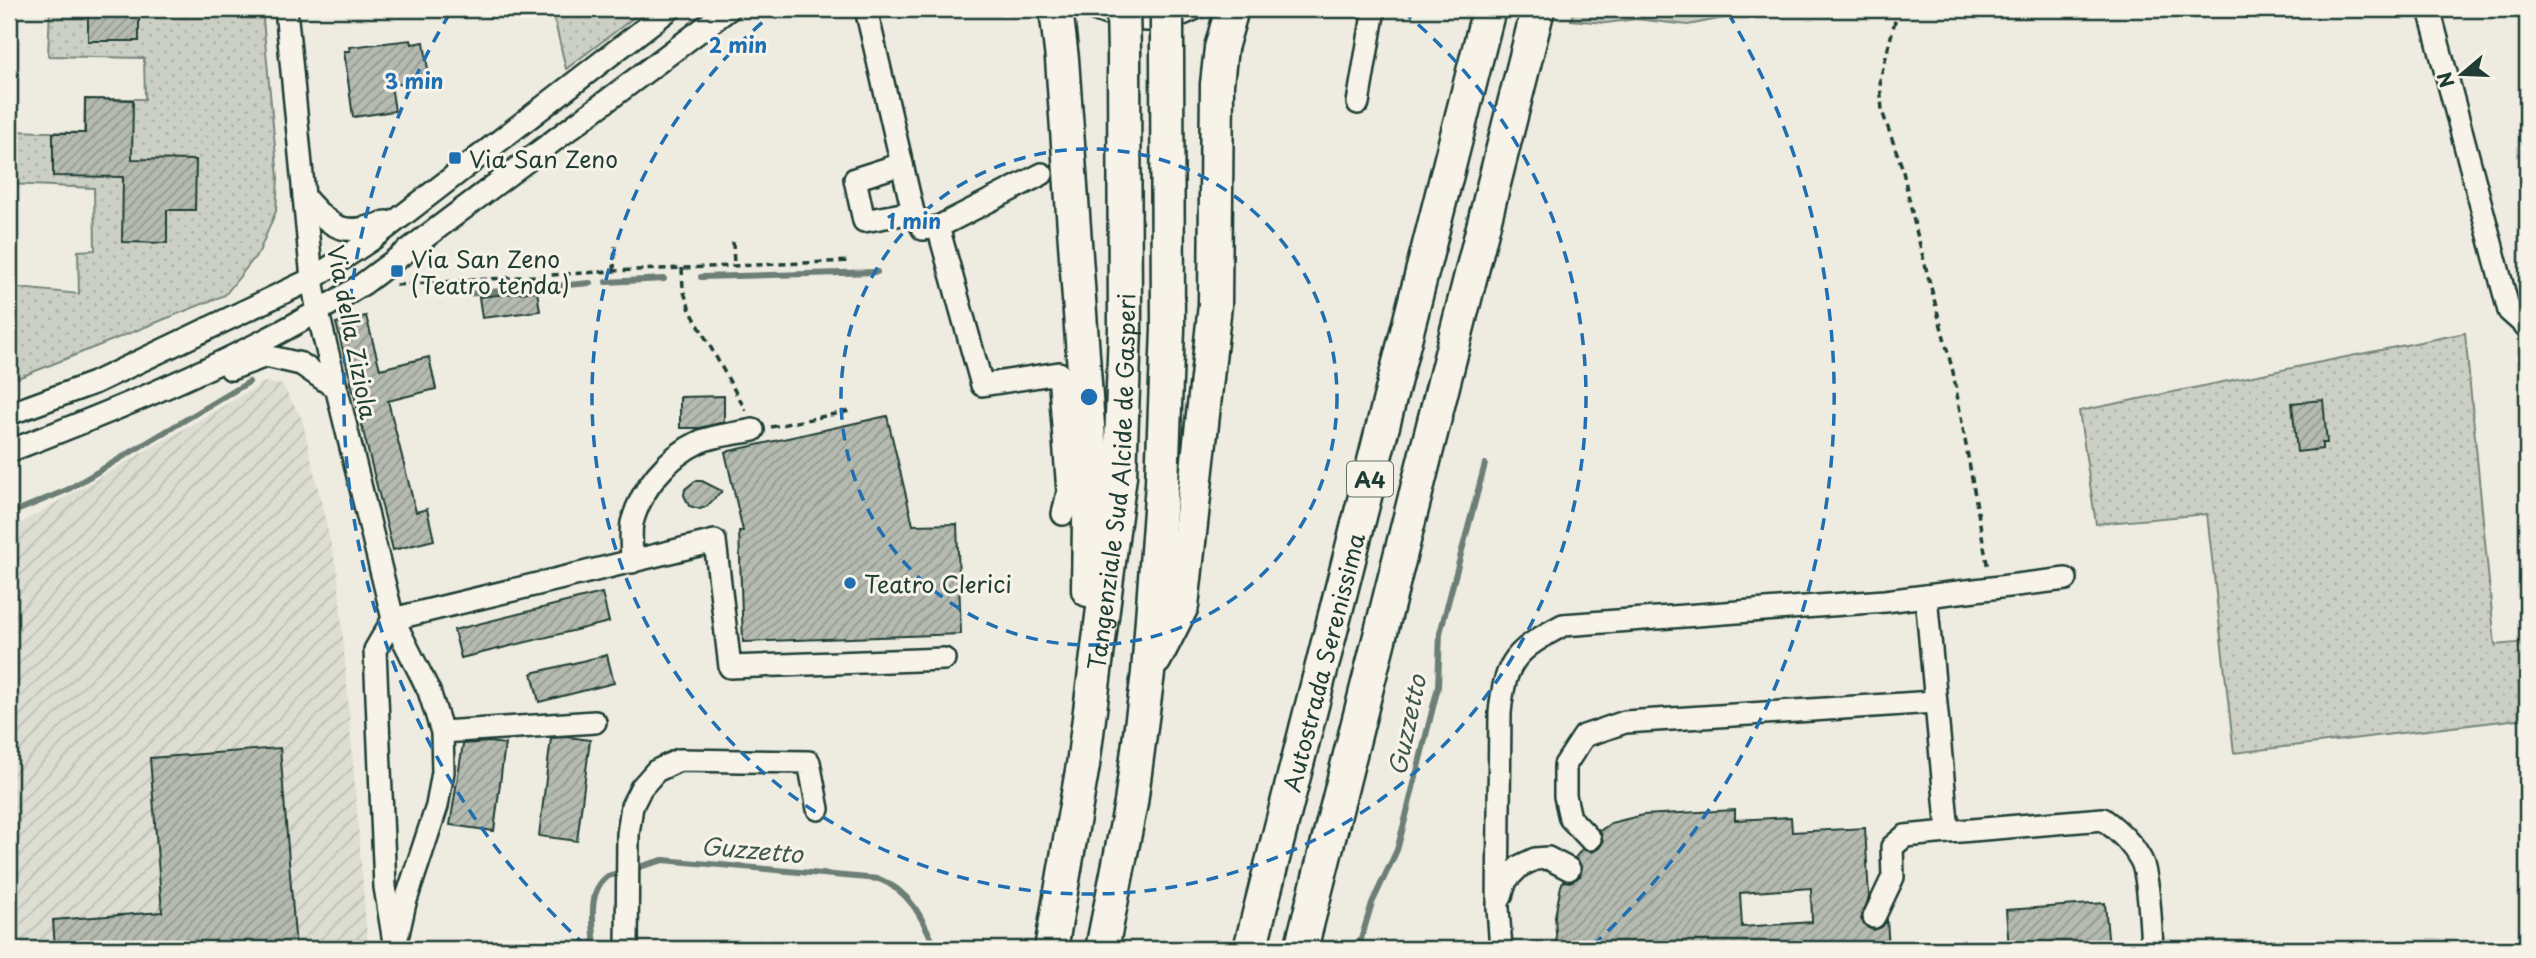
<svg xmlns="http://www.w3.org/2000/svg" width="2536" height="958" font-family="'Playpen Sans',sans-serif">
	<defs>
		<pattern id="industrial-furrows" width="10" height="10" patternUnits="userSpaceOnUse" patternTransform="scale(1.75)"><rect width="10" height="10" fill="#ddddd2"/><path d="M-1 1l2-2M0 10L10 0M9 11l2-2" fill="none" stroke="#bdbfb5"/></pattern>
		<pattern id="grass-dots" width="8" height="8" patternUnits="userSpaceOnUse" patternTransform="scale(1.75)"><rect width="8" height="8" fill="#cccfc4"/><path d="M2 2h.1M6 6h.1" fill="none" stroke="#afb3a9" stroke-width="1.8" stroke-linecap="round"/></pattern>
		<pattern id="forest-crowns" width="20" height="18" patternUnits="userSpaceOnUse" patternTransform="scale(1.75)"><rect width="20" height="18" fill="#cccfc4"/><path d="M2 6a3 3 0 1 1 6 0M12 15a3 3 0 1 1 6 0" fill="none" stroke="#afb3a9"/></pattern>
		<pattern id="building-hatch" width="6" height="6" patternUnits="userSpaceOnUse" patternTransform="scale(1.75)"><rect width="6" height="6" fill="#b5bbb0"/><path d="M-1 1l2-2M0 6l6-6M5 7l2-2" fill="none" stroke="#939990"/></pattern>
	</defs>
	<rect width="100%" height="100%" fill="#eeece1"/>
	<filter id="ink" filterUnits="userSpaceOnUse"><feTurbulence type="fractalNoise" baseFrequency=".0143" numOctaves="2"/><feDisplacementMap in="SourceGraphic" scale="14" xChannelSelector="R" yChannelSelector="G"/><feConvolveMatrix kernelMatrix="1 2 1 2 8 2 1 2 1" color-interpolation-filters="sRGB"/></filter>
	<g filter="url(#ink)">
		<!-- industrial -->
		<polygon fill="url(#industrial-furrows)" points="265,382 282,385 302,419 338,575 368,949 9,949 9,530"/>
		<!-- grass -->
		<g fill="url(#grass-dots)" stroke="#76867c" stroke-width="2">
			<polygon points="50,9 262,9 278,178 276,211 259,252 225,295 18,378 9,366 9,287 79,294 78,251 95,250 94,188 9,184 9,131 84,133 85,99 145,99 144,58 48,56"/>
			<polygon points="552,9 645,9 566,69"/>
			<polygon points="2465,333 2495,645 2527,642 2527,718 2234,753 2207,514 2096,524 2079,411"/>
		</g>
		<!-- forest -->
		<polygon fill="url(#forest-crowns)" stroke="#76867c" stroke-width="2" points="1574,9 1770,9 1688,25 1636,19 1606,23 1571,20"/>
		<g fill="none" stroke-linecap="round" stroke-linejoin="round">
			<!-- stream -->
			<g stroke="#6c7e74" stroke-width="6">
				<polyline points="701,277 877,272"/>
				<polyline points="606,282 664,279"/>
				<polyline points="466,294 590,283"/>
				<polyline points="9,514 67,490 249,382"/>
				<path d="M 595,949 C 594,926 586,891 608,876 L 663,860 L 879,879 C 911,891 923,920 936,949"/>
				<polyline points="1358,949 1372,903 1397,850 1406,816 1438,687 1440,633 1485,464"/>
			</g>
		</g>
		<!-- building -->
		<g fill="url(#building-hatch)" stroke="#1f3d34" stroke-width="2" fill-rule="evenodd">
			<rect x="88" y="9" width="51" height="32"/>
			<polygon points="411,40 412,44 424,42 429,77 424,78 425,81 391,85 395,111 353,117 344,51 350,51 349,47"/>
			<polygon points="85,99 133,100 132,159 196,160 195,210 167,210 167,243 122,242 123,177 53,176 53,133 85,133"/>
			<polygon points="537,291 540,311 482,318 479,297"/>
			<polygon points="366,316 380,369 429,357 436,389 388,401 416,512 427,509 434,540 393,550 336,323"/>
			<polygon points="724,396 724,422 699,428 680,428 680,397"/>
			<polygon points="2323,400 2327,443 2322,443 2322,449 2297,452 2292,403"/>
			<polygon points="887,416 913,525 957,524 961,634 743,642 739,531 743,531 725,452"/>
			<polygon points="695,481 702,481 722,491 706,507 700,509 689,506 684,495 685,489"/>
			<polygon points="602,593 609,622 461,658 454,630"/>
			<polygon points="607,655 614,683 539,702 532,673"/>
			<polygon points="569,737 590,740 577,841 539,836 551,738"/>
			<polygon points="489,742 505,744 494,831 450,825 463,744"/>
			<polygon points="280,748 296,949 55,949 53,920 162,912 150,758"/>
			<path d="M 1735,810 L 1735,820 L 1791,817 L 1792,832 L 1865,828 L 1869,897 L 1861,919 L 1868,928 L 1874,930 L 1882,927 L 1887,920 L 1889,949 L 1557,949 L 1555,916 L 1561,886 L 1563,881 L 1570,882 L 1580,876 L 1582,868 L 1575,858 L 1582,849 L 1592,852 L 1599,848 L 1603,842 L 1600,831 L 1611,823 L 1643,815 ZM 1811,888 L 1812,922 L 1742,927 L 1740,893 Z"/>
			<polygon points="2105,903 2109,949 2009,949 2006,910"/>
		</g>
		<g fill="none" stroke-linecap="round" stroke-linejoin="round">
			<defs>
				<g id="minor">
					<polyline points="286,9 312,279 318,313 393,619 429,691 442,732 443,772 437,806 405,903 398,934"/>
					<polyline points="866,9 913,212 923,229 938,227"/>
					<path d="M 1094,9 C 1124,22 1164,25 1194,9"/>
					<polyline points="2429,9 2509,311 2527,327"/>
					<polyline points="1358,103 1374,9"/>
					<polyline points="902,164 855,179 864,221 913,212"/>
					<polyline points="1042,174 938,227 982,385 1059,373 1068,492 1063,514"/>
					<path d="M 304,197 C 334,230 342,237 386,222"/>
					<polyline points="231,369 266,356 301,364 336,388"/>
					<polyline points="9,414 94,383 312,279 371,240 670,9"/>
					<path d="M 9,451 C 128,406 255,353 363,284 L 729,9"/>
					<path d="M 632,562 C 632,550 630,535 632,523 C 641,489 667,457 699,442 C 715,435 736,434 753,430"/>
					<path d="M 1926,596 L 1948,832 L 2103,819 C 2118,830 2132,843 2141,860 C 2149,875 2151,930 2152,949"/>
					<polyline points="442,732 595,722"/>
					<polyline points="1590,839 1570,818 1565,796 1565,765 1584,736 1625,722 1934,702"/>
					<polyline points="1501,896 1506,880 1520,866 1535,859 1548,858 1569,869"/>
					<polyline points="1874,917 1893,877 1892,847 1905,836 1948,832"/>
					<polyline points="395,948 385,887 375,650 393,619 715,541 730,667 944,659"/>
					<polyline points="627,949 628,834 632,806 641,788 656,771 679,760 809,762 818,809"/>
					<path d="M 1501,949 L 1498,908 L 1500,713 C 1505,659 1517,650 1563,625 L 1885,601 L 2066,579"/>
				</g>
				<g id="highway">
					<polyline points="1056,9 1062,59 1090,454 1088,590"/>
					<polyline points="1155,659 1182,606 1215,305 1217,84 1221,48 1232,9"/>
					<path id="s1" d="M 1051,949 L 1083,765 L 1120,476 L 1125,328 L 1124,54"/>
					<polyline points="1102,949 1131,803 1148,673 1162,483 1168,329 1167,49"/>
					<path id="s2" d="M 1250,949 L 1489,9"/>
					<polyline points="1301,949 1538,9"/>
				</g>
			</defs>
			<!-- minor casing -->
			<use href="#minor" stroke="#1f3d34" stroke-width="26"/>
			<!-- highway casing -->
			<use href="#highway" stroke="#1f3d34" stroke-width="37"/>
			<!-- path -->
			<g stroke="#1f3d34" stroke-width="3.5" stroke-dasharray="7 5" stroke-linecap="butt">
				<polyline points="1898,9 1880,80 1882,111 1902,167 1915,226 1953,372 1988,569"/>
				<polyline points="733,242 734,266"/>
				<polyline points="682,268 683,289 690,310 746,411"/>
				<polyline points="614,271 615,246"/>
				<polyline points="396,285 614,271 851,261"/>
				<polyline points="771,427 850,411"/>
			</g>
			<!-- minor -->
			<use href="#minor" stroke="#f7f3e8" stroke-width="21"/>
			<!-- highway -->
			<use href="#highway" stroke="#f7f3e8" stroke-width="32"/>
			<defs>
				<g id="highway-bridge">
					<polyline points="1123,9 1124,54"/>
					<polyline points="1167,9 1167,49"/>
				</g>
			</defs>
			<!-- highway-bridge casing -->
			<use href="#highway-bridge" stroke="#1f3d34" stroke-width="37" stroke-linecap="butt"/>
			<!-- highway-bridge -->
			<use href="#highway-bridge" stroke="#f7f3e8" stroke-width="32"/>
		</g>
	</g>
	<!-- distance rings -->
	<g fill="none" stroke="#1f6fb2" stroke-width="3.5" stroke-dasharray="12 9">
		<circle cx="1089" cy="397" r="248"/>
		<path d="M1402 11A497 497 0 1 1 776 11"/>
		<path d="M586 946A745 745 0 0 1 450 13M1728 13A745 745 0 0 1 1592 946"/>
	</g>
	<!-- markers -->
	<g fill="#1f6fb2" stroke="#f7f3e8" stroke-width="2.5">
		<rect x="448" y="151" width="14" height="14" rx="3.5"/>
		<rect x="390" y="264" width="14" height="14" rx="3.5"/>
		<circle cx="850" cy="583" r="7"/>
	</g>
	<g text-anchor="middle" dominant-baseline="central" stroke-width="6" stroke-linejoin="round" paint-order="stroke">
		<!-- shield labels -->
		<rect fill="#f7f3e8" stroke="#60746a" stroke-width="2" x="1347" y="461.5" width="46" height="35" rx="5"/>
		<g font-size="21" font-weight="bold" fill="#1f3d34">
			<text x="1370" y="479">A4</text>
		</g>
		<!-- poi labels -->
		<g font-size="23" fill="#1f3d34" stroke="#f7f3e8" text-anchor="start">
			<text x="469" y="158">Via San Zeno</text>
			<text x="411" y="258">Via San Zeno<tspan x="411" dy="26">(Teatro tenda)</tspan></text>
			<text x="864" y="583">Teatro Clerici</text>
		</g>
		<!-- street labels -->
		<g font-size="23" fill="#1f3d34" stroke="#f7f3e8">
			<text transform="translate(353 332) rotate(79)">Via della Ziziola</text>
			<text stroke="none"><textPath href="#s1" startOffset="472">Tangenziale Sud Alcide de Gasperi</textPath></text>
			<text stroke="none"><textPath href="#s2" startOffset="296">Autostrada Serenissima</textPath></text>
		</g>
		<!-- water labels -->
		<g font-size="24" font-style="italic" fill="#3f584f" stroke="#f7f3e8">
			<text transform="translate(1406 725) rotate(-78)">Guzzetto</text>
			<text transform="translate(752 849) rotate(5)">Guzzetto</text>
		</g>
	</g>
	<circle cx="1089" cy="397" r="10" fill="#1f6fb2" stroke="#f7f3e8" stroke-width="3.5"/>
	<g font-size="21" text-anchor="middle" font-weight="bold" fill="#1f6fb2" stroke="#f7f3e8" stroke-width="6" stroke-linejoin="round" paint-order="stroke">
		<text x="738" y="53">2 min</text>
		<text x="414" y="89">3 min</text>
		<text x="914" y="229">1 min</text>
	</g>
	<!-- margin -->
	<rect width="2536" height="958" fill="none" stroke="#f7f3e8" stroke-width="35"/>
	<rect x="18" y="18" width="2501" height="923" fill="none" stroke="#1f3d34" stroke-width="2.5" filter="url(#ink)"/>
	<!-- north arrow -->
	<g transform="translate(2462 74) rotate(251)" stroke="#f7f3e8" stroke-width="5" paint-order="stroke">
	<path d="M0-5L12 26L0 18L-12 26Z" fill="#1f3d34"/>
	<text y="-10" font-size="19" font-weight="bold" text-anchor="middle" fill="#1f3d34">N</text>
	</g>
</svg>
